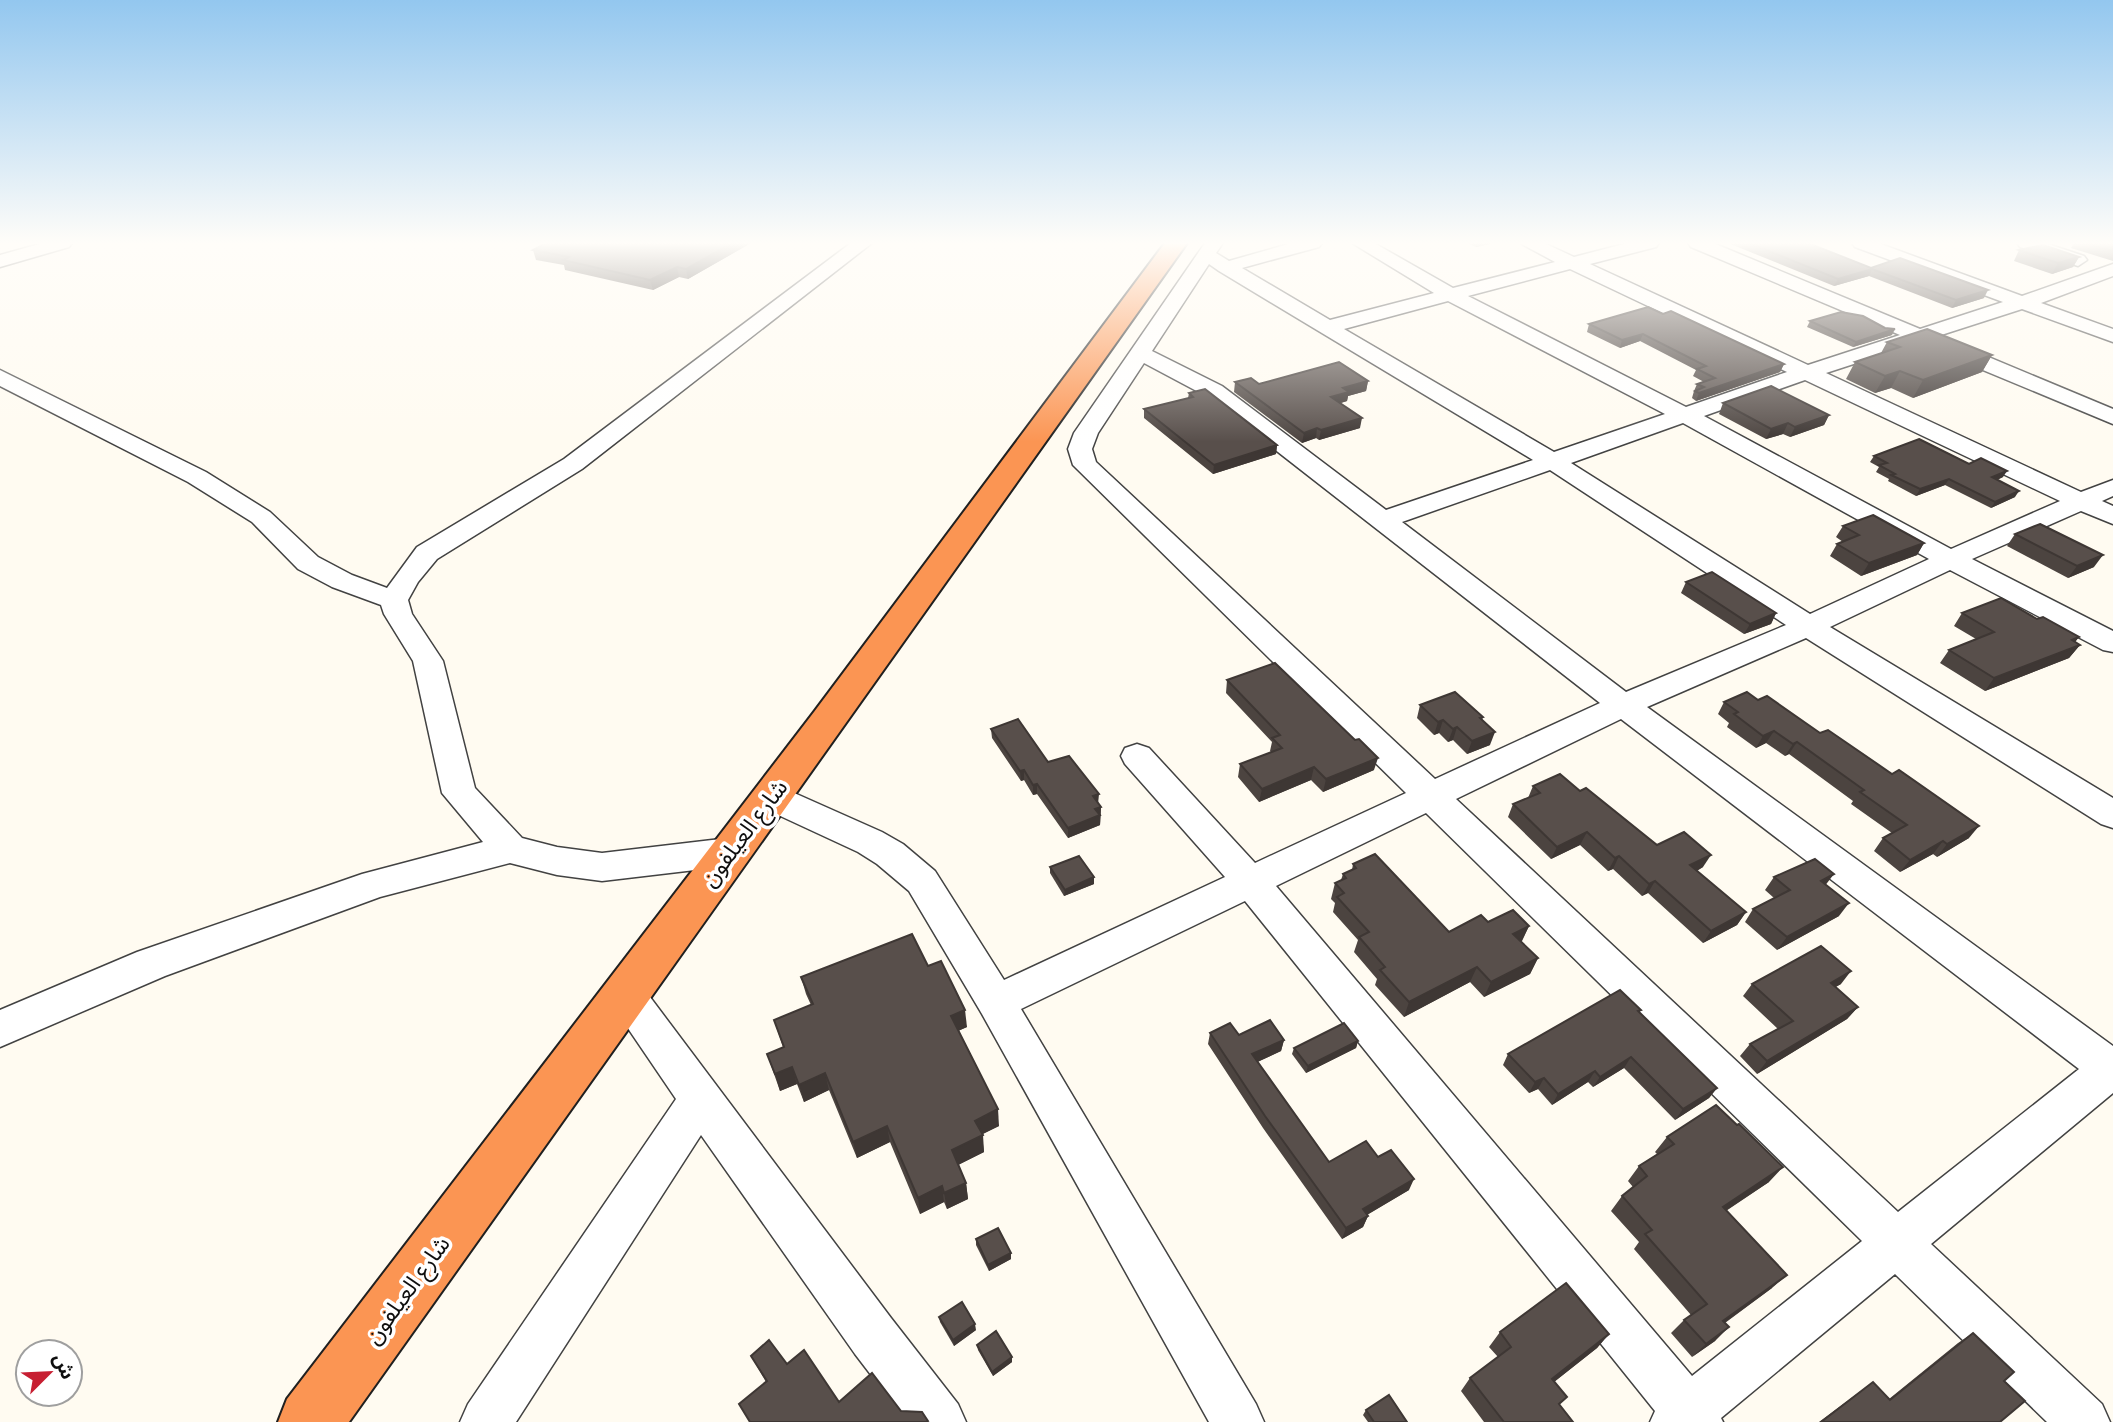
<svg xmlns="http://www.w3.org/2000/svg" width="2113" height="1422" font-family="'Zilla Slab','Noto Sans Arabic',serif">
	<rect width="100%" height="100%" fill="#fffbf1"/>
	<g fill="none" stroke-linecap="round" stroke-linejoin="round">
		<defs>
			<g id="street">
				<polygon points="43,243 72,243 69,247 0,267 0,255"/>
				<polygon points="851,243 872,243 582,469 437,559 418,582 408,600 412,614 443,661 475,788 522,838 557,847 602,853 729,838 742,842 747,852 742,862 729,866 602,881 557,875 510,863 380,897 165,976 0,1047 0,1010 137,952 362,874 483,842 442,793 413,661 384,614 381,605 332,587 298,569 252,522 188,482 0,386 0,370 206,472 270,512 318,557 352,575 387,588 417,547 564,459"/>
				<path d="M 1205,243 L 1223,243 L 1216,253 L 1229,261 L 1292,243 L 1322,243 L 1319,247 L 1242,268 L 1330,320 L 1434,293 L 1352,243 L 1374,243 L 1453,288 L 1555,262 L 1520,243 L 1544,243 L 1574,257 L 1628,243 L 1659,243 L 1656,247 L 1590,264 L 1808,365 L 1900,335 L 1691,247 L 1688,243 L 1713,243 L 1920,329 L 2003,302 L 1855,247 L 1852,243 L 1878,243 L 2022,296 L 2113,264 L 2113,276 L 2041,303 L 2113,329 L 2113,342 L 2022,309 L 1938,336 L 2113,409 L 2113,424 L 1918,343 L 1826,373 L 2081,492 L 2113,480 L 2113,496 L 2102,501 L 2113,506 L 2113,524 L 2081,511 L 1972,559 L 2113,631 L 2113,652 L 2103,650 L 1950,570 L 1830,627 L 2113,798 L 2113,828 L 2101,824 L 1806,638 L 1647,707 L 2113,1046 L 2113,1093 L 1931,1244 L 2102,1404 L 2110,1422 L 2047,1422 L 1895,1274 L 1721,1418 L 1723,1422 L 1650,1422 L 1655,1411 L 1245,901 L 1021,1009 L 1256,1404 L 1264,1422 L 1209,1422 L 982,1014 L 909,891 L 877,864 L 858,852 L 759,806 L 754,797 L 759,788 L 771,784 L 783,788 L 882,832 L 903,844 L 935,871 L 1004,980 L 1225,877 L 1125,764 L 1121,756 L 1125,748 L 1137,744 L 1149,748 L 1255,863 L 1406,793 L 1073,465 L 1068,449 L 1074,433 ZM 1209,264 L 1219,271 L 1533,460 L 1386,510 L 1222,386 L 1152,351 ZM 1570,269 L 1787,372 L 1686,407 L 1468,296 ZM 1448,301 L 1665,414 L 1554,452 L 1344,329 ZM 1144,363 L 1206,396 L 1600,703 L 1435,779 L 1096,462 L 1092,449 L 1098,433 ZM 1805,380 L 2060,501 L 1951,549 L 1704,416 ZM 1683,423 L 1929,559 L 1810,614 L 1571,463 ZM 1550,470 L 1786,625 L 1626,692 L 1402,522 ZM 1621,719 L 2079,1069 L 1898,1212 L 1456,799 ZM 1426,813 L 1862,1241 L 1692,1376 L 1276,886 Z"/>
				<polygon points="2017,243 2045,243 2084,256 2087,260 2078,266 2020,247"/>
				<polygon points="624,976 638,981 891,1318 958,1404 966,1422 907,1422 855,1354 701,1135 516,1422 460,1422 468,1404 676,1099 604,993 610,981"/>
			</g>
			<polygon id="highway" points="1165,243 1187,243 349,1422 278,1422 287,1399 814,712"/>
		</defs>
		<!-- street casing -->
		<use href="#street" stroke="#424242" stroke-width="3"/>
		<!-- highway casing -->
		<use href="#highway" stroke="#202020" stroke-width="4"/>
		<!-- street -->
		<use href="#street" fill="#fff" fill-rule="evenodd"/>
		<!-- highway -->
		<use href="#highway" fill="#fb9553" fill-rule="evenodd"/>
	</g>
	<!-- wall -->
	<g fill="#4c4440">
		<polygon points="546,243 751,243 688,279 679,277 653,290 565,270 564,265 536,260 533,250"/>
		<polygon points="1467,243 1494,243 1476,247"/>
		<polygon points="1728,243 1808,243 1871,268 1984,298 1952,308 1869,276 1834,286"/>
		<polygon points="2074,243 2113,243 2113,261 2071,248"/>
		<polygon points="2019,250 2079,257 2073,267 2052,274 2014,261"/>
		<polygon points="1663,314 1784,364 1780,372 1696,401 1692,398 1694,391 1697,384 1704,382 1693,376 1696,370 1640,341 1620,348 1587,332 1589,324"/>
		<polygon points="1810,321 1892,335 1853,347 1807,327"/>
		<polygon points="1887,342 1992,355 1982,372 1913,398 1891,388 1875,393 1846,379 1855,362 1881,353"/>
		<polygon points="1368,381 1366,391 1348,396 1347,401 1341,403 1360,428 1319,440 1316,438 1302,443 1234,392 1235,382 1259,384"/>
		<polygon points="1189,393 1277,445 1276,454 1213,474 1144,418 1144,409 1188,398"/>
		<polygon points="1723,403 1829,415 1824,425 1790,437 1783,434 1766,439 1719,414"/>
		<polygon points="1874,456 1969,464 2003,477 1997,480 2015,497 1991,508 1945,485 1916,496 1888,481 1889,479 1876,472 1879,467 1870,462"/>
		<polygon points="1843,526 1924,543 1917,555 1861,576 1830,556 1837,544 1843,542 1836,537"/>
		<polygon points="2015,534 2094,567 2068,578 2007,546"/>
		<polygon points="1686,582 1776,613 1771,624 1744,634 1681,593"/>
		<polygon points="1962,613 2037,619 2079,637 2075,642 2080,645 2069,658 1985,691 1940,663 1949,650 1976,639 1954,626"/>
		<polygon points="1227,680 1374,770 1323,792 1311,780 1259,802 1238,777 1240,764 1271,752 1270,751 1272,742 1226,693"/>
		<polygon points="1758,700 1969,838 1937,857 1933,854 1900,872 1874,851 1883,838 1892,833 1851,804 1853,801 1789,754 1785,756 1766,743 1756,748 1727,727 1729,723 1718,714 1724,702"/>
		<polygon points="1420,705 1483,717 1482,720 1490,745 1467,754 1453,740 1448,742 1439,733 1434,735 1417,718"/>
		<polygon points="991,729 1048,762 1098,803 1101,807 1100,825 1068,838 1037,794 1033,795 1024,780 1021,781 992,738"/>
		<polygon points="1533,786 1580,791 1657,845 1703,867 1697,871 1746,912 1737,925 1703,943 1648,893 1642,896 1613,869 1608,871 1580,845 1551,859 1508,817 1513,804 1528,798"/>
		<polygon points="1353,864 1449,932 1488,922 1529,926 1521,942 1538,958 1530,974 1484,997 1470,982 1404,1017 1375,985 1377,979 1354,952 1358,940 1333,912 1335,903 1331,899 1335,883 1341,880 1343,874 1352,870"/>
		<polygon points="1050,867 1094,884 1064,896 1050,873"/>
		<polygon points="1774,877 1826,885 1839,916 1777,950 1745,922 1753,909 1774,898 1765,890"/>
		<polygon points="928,966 967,1027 958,1031 999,1126 982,1134 984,1152 958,1165 966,1183 968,1199 947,1209 944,1202 920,1214 890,1142 857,1158 829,1090 804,1102 797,1084 780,1091 767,1054 783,1047 774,1020 811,1005 806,994 801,977"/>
		<polygon points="1752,984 1841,984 1835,987 1858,1007 1847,1019 1757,1074 1740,1056 1750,1044 1778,1029 1743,996"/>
		<polygon points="1639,1012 1717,1088 1709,1098 1675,1120 1624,1068 1593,1087 1588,1082 1552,1105 1538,1089 1529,1093 1503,1065 1508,1054"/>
		<polygon points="1210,1033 1284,1040 1281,1051 1257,1062 1329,1162 1378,1157 1409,1190 1367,1215 1368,1216 1363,1227 1342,1239 1263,1128 1208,1044"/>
		<polygon points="1358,1041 1356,1048 1306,1073 1292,1054 1294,1048"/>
		<polygon points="1667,1137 1769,1182 1726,1211 1772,1288 1725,1323 1715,1341 1692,1357 1671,1333 1684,1320 1691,1315 1634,1249 1639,1242 1611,1211 1622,1196 1633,1187 1628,1181 1639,1166 1657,1154 1655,1152"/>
		<polygon points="976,1239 1011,1253 1011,1259 989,1271 976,1245"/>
		<polygon points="939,1317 976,1330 954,1346 940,1322"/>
		<polygon points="1500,1332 1609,1334 1597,1348 1554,1382 1559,1405 1573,1422 1484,1422 1461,1391 1470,1378 1498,1357 1489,1347"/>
		<polygon points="1973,1333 2004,1381 2000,1422 1819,1422 1873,1382 1889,1399 1958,1343"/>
		<polygon points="977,1345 1012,1362 993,1376 978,1350"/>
		<polygon points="751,1356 787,1364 839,1402 901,1411 750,1422 766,1382"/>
		<polygon points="1366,1410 1407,1422 1368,1422 1363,1415"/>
	</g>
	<!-- shaded-wall -->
	<g fill="#3e3734">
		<polygon points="732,243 751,243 688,279 686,269"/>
		<polygon points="1477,243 1494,243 1476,247"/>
		<polygon points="2079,257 2073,267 2052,274 2058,263"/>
		<polygon points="677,267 679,277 653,290 650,280"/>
		<polygon points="1872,269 1869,276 1834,286 1838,279"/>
		<polygon points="1988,290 1984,298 1952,308 1956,300"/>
		<polygon points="1895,329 1892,335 1853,347 1856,342"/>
		<polygon points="1643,334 1640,341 1620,348 1622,340"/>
		<polygon points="1992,355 1982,372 1913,398 1923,380"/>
		<polygon points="1784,364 1780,372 1696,401 1699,393"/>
		<polygon points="1900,371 1891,388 1875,393 1885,376"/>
		<polygon points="1368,381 1366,391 1348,396 1347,401 1330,406 1331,397 1343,388"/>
		<polygon points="1829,415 1824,425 1790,437 1795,427"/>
		<polygon points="1362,418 1360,428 1319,440 1321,430"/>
		<polygon points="1788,423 1783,434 1766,439 1771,429"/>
		<polygon points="1317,428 1316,438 1302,443 1304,433"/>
		<polygon points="1277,445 1276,454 1213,474 1214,465"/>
		<polygon points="2007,471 2003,477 1988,484 1992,477"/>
		<polygon points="1949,479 1945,485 1916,496 1920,489"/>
		<polygon points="2019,491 2015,497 1991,508 1995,502"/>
		<polygon points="1924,543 1917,555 1861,576 1869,563"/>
		<polygon points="2103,555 2094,567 2068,578 2077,566"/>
		<polygon points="1776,613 1771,624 1744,634 1750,624"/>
		<polygon points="2079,637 2070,648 2080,645 2069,658 1985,691 1994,678"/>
		<polygon points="1443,720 1439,733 1434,735 1438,722"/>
		<polygon points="1457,727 1453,740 1448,742 1453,729"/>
		<polygon points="1774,731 1766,743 1756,748 1763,736"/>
		<polygon points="1495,732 1490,745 1467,754 1472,741"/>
		<polygon points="1797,742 1789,754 1785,756 1793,744"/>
		<polygon points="1378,758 1374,770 1323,792 1326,779"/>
		<polygon points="1314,767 1311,780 1259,802 1262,789"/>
		<polygon points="1024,770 1024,780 1021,781 1020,771"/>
		<polygon points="1037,784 1037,794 1033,795 1033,785"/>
		<polygon points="1099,794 1098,804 1093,796"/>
		<polygon points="1101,807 1100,825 1068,838 1068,828 1095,809"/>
		<polygon points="1979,826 1969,838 1937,857 1947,844"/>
		<polygon points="1587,832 1580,845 1551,859 1557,847"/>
		<polygon points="1943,841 1933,854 1900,872 1910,860"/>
		<polygon points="1711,855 1703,867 1683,878 1690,865"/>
		<polygon points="1619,856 1613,869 1608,871 1615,858"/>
		<polygon points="1834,874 1824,887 1821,881"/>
		<polygon points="1094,877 1094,884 1064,896 1065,890"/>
		<polygon points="1655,881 1648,893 1642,896 1649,884"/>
		<polygon points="1849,903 1839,916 1777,950 1787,937"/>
		<polygon points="1746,912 1737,925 1703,943 1711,931"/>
		<polygon points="1529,926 1522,941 1506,949 1513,934"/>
		<polygon points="1538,958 1530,974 1484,997 1491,982"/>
		<polygon points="1477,967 1470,982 1404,1017 1409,1002"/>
		<polygon points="1851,971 1841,984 1820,996 1831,983"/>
		<polygon points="1858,1007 1847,1019 1757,1074 1767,1061"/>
		<polygon points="965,1010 967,1027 953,1033 951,1016"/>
		<polygon points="1284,1040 1281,1051 1249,1066 1252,1054"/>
		<polygon points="1358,1041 1356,1048 1306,1073 1308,1066"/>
		<polygon points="1631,1057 1624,1068 1593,1087 1600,1077"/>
		<polygon points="792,1067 797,1084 780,1091 775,1074"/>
		<polygon points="1595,1071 1588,1082 1552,1105 1558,1094"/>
		<polygon points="825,1073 829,1090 804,1102 799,1085"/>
		<polygon points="1544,1078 1538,1089 1529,1093 1535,1082"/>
		<polygon points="1717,1088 1709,1098 1675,1120 1683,1109"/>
		<polygon points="998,1109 999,1126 977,1137 975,1121"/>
		<polygon points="887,1126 890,1142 857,1158 853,1142"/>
		<polygon points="983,1135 984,1152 954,1167 952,1150"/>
		<polygon points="1783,1167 1769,1182 1710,1221 1723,1207"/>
		<polygon points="1414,1179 1409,1190 1358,1220 1363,1209"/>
		<polygon points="966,1183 968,1199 947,1209 944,1193"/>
		<polygon points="942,1186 944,1202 920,1214 918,1198"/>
		<polygon points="1368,1216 1363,1227 1342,1239 1346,1228"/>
		<polygon points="1011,1253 1011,1259 989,1271 988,1265"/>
		<polygon points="1787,1275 1772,1288 1709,1334 1723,1321"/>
		<polygon points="975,1324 976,1330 954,1346 953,1340"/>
		<polygon points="1729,1327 1715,1341 1692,1357 1706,1344"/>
		<polygon points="1609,1334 1597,1348 1540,1393 1552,1379"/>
		<polygon points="1012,1357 1012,1362 993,1376 992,1372"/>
	</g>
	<!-- building -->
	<g fill="#584f4b" stroke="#3e3734" stroke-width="2">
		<polygon points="546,243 732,243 686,269 677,267 650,280 563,260 569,257 533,250"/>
		<polygon points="1749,243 1808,243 1871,268 1900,258 1988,290 1956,300 1872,269 1838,279"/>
		<polygon points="2085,243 2113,243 2113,251"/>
		<polygon points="2043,245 2079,257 2058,263 2019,250"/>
		<polygon points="1648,307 1663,314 1671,311 1784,364 1699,393 1695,391 1704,387 1697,384 1715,378 1697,369 1706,366 1643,334 1622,340 1589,324"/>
		<polygon points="1841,312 1863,316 1885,328 1895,329 1856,342 1810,321"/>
		<polygon points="1927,329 1992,355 1923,380 1900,371 1885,376 1855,362 1900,347 1887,342"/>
		<polygon points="1339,362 1368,381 1343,388 1349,392 1331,397 1362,418 1321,430 1317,428 1304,433 1235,382 1251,378 1259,384"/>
		<polygon points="1771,386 1829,415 1795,427 1788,423 1771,429 1723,403"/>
		<polygon points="1205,389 1277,445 1214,465 1144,409 1193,397 1189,393"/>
		<polygon points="1919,439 1969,464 1981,458 2007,471 1992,477 2019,491 1995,502 1949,479 1920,489 1891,475 1895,474 1879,465 1887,463 1874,456"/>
		<polygon points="1873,515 1924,543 1869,563 1837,544 1859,535 1843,526"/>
		<polygon points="2040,524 2103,555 2077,566 2015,534"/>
		<polygon points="1712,572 1776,613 1750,624 1686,582"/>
		<polygon points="2001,598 2037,619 2043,617 2079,637 2072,640 2080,645 1994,678 1949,650 1994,632 1962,613"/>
		<polygon points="1275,663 1355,740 1359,739 1378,758 1326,779 1314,767 1262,789 1240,764 1282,748 1272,738 1280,735 1227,680"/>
		<polygon points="1455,692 1483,717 1480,718 1495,732 1472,741 1457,727 1453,729 1443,720 1438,722 1420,705"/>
		<polygon points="1747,692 1758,700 1767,696 1820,733 1828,730 1892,774 1899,770 1979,826 1947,844 1943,841 1910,860 1883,838 1907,825 1860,792 1864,790 1797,742 1793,744 1774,731 1763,736 1734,714 1738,712 1724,702"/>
		<polygon points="1018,719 1048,762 1069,756 1099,794 1093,796 1101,807 1095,809 1100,815 1068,828 1037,784 1033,785 1024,770 1020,771 991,729"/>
		<polygon points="1560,774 1580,791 1586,788 1657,845 1684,832 1711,855 1690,865 1746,912 1711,931 1655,881 1649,884 1619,856 1615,858 1587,832 1557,847 1513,804 1540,793 1533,786"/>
		<polygon points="1375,854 1449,932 1481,915 1488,922 1513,910 1529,926 1513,934 1538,958 1491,982 1477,967 1409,1002 1380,970 1385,967 1359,937 1369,932 1337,897 1344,893 1335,883 1346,878 1343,874 1356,868 1353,864"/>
		<polygon points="1079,856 1094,877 1065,890 1050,867"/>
		<polygon points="1815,859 1834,874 1821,881 1849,903 1787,937 1753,909 1790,890 1774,877"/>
		<polygon points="912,934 928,966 941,961 965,1010 951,1016 998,1109 975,1121 983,1135 952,1150 966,1183 944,1193 942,1186 918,1198 887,1126 853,1142 825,1073 799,1085 792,1067 775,1074 767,1054 784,1047 774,1020 813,1004 801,977"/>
		<polygon points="1821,946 1851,971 1831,983 1858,1007 1767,1061 1750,1044 1793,1021 1752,984"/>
		<polygon points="1620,990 1641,1010 1638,1011 1717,1088 1683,1109 1631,1057 1600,1077 1595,1071 1558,1094 1544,1078 1535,1082 1508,1054"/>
		<polygon points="1270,1020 1284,1040 1252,1054 1329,1162 1366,1141 1378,1157 1391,1150 1414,1179 1363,1209 1368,1216 1346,1228 1265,1116 1210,1033 1230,1023 1239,1035"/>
		<polygon points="1344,1023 1358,1041 1308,1066 1294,1048"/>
		<polygon points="1716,1105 1737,1125 1739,1124 1783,1167 1723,1207 1787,1275 1723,1321 1729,1327 1706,1344 1684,1320 1707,1304 1645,1234 1652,1230 1622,1196 1647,1176 1639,1166 1674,1144 1667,1137"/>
		<polygon points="998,1228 1011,1253 988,1265 976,1239"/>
		<polygon points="1566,1283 1609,1334 1552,1379 1567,1397 1559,1404 1573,1422 1504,1422 1470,1378 1511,1347 1500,1332"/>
		<polygon points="962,1302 975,1324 953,1340 939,1317"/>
		<polygon points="996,1331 1012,1357 992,1372 977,1345"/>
		<polygon points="1973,1333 2014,1372 2004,1381 2025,1401 2000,1422 1821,1422 1873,1382 1890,1400"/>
		<polygon points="769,1340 787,1364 804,1350 839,1402 872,1373 901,1411 922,1412 928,1421 926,1422 750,1422 739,1404 767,1381 751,1356"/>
		<polygon points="1389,1395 1407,1422 1374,1422 1366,1410"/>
	</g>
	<!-- sky -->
	<linearGradient id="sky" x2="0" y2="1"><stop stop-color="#93c7ef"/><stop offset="0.55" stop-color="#fffdf9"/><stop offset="1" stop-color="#fffdf9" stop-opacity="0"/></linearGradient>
	<rect width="2113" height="442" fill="url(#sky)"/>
	<g text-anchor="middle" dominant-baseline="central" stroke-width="7" stroke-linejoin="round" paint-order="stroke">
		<!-- street labels -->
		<g font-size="23" fill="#0f0f0f" stroke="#fff">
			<text transform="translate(744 833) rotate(-53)">شارع العيلفون</text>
			<text transform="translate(407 1290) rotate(-54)">شارع العيلفون</text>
		</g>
	</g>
	<!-- north arrow -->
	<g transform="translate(49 1373) rotate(66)"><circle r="33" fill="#ffffff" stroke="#9f9f9f" stroke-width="2"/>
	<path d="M0-5L12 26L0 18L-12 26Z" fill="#c71f32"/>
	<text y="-10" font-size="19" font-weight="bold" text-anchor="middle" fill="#0f0f0f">ش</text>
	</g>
</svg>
